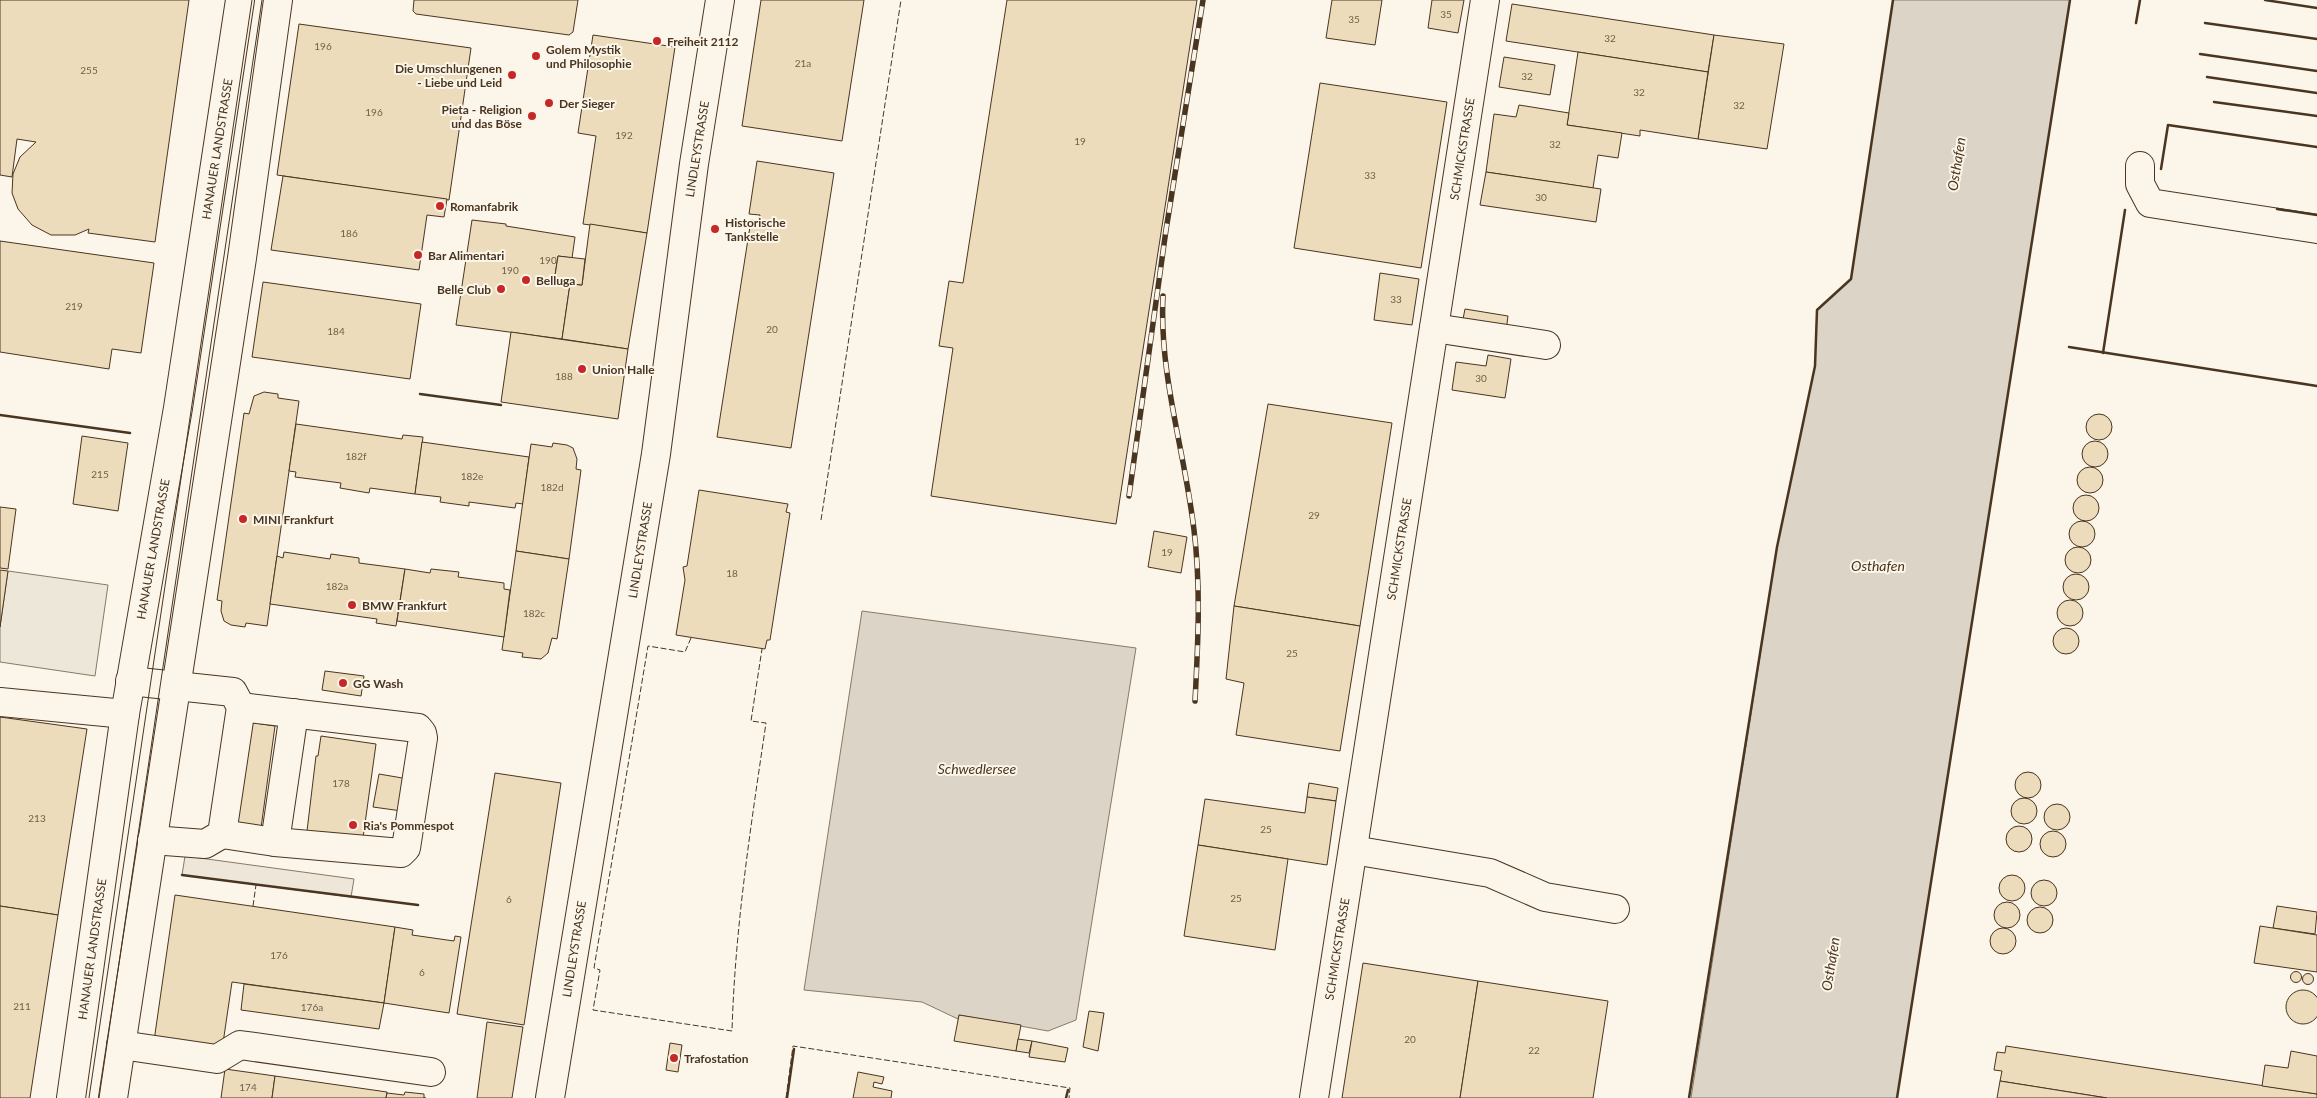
<svg xmlns="http://www.w3.org/2000/svg" width="2317" height="1098" font-family="Lato,sans-serif">
	<rect width="100%" height="100%" fill="#fbf6e9"/>
	<!-- green -->
	<polygon fill="#ede6d9" stroke="#887966" points="185,856 354,879 351,897 182,875"/>
	<!-- parking -->
	<polygon fill="#ede7d9" stroke="#887966" points="8,571 108,585 95,676 0,662 0,627"/>
	<!-- water -->
	<g fill="#dcd4c6" stroke="#887966">
		<polygon points="1893,0 2070,0 1897,1098 1691,1098 1777,547 1815,366 1817,310 1851,279"/>
		<polygon points="862,611 1136,648 1076,1020 1048,1031 959,1015 958,1019 922,1002 804,990"/>
	</g>
	<!-- building -->
	<g fill="#ecdcbc" stroke="#4a3520">
		<polygon points="0,0 189,0 155,242 88,233 89,229 75,235 51,235 32,225 18,209 12,193 13,174 20,157 36,142 17,139 12,177 0,175"/>
		<polygon points="414,0 578,0 573,32 569,35 416,14 413,11"/>
		<polygon points="761,0 864,0 842,141 742,126"/>
		<polygon points="1007,0 1197,0 1116,524 931,496 953,348 939,346 949,281 963,283"/>
		<polygon points="1332,0 1382,0 1375,45 1326,38"/>
		<polygon points="1432,0 1464,0 1458,33 1428,28"/>
		<polygon points="1512,4 1714,35 1708,72 1506,41"/>
		<polygon points="299,24 471,48 449,200 277,175"/>
		<polygon points="593,35 675,47 647,233 583,224 596,136 578,133"/>
		<polygon points="1714,35 1784,44 1767,149 1698,139"/>
		<polygon points="1578,52 1708,72 1698,139 1640,130 1640,136 1567,125"/>
		<polygon points="1504,57 1555,65 1550,95 1499,87"/>
		<polygon points="1320,83 1447,102 1421,268 1294,248"/>
		<polygon points="1519,105 1569,113 1567,125 1622,133 1618,158 1598,155 1593,188 1486,172 1494,114 1516,117"/>
		<polygon points="757,161 834,173 791,448 717,437 751,220 759,221 760,215 749,214"/>
		<polygon points="1486,172 1601,189 1596,222 1480,205"/>
		<polygon points="283,176 447,199 444,217 427,215 419,270 271,250"/>
		<polygon points="472,220 506,224 506,226 575,237 572,258 558,256 554,282 570,284 562,339 456,325"/>
		<polygon points="590,224 647,233 628,349 562,339 570,284 582,285"/>
		<polygon points="0,241 154,263 141,353 112,349 109,369 0,352"/>
		<polygon points="558,256 585,259 582,285 554,282"/>
		<polygon points="1380,273 1419,279 1412,325 1374,320"/>
		<polygon points="263,282 421,304 410,379 252,357"/>
		<polygon points="1465,309 1508,316 1506,331 1462,324"/>
		<polygon points="511,332 628,349 618,419 501,402"/>
		<polygon points="1488,355 1511,359 1505,398 1452,390 1456,362 1486,366"/>
		<polygon points="264,392 278,394 278,398 299,401 267,626 246,623 245,627 231,625 224,621 221,611 222,601 217,600 244,413 249,414 254,396"/>
		<polygon points="1268,404 1392,423 1360,626 1234,606"/>
		<circle cx="2099" cy="427" r="13"/>
		<polygon points="296,424 402,439 403,435 423,437 415,494 370,488 369,493 340,488 341,483 295,477 296,472 289,471"/>
		<polygon points="82,436 128,443 118,511 73,504"/>
		<circle cx="2095" cy="454" r="13"/>
		<polygon points="422,442 529,457 523,504 516,503 515,508 469,502 469,506 440,502 441,497 415,494"/>
		<polygon points="553,443 567,445 573,448 577,459 576,469 581,470 569,559 516,551 531,444 552,447"/>
		<circle cx="2090" cy="480" r="13"/>
		<polygon points="699,490 788,504 786,512 790,513 770,640 767,640 765,649 676,635 685,580 683,567 687,566"/>
		<circle cx="2086" cy="508" r="13"/>
		<polygon points="0,507 16,509 8,569 0,568"/>
		<circle cx="2082" cy="534" r="13"/>
		<polygon points="1154,531 1187,537 1181,573 1148,567"/>
		<circle cx="2078" cy="560" r="13"/>
		<polygon points="516,551 569,559 557,639 552,638 548,653 541,659 522,657 523,653 502,650"/>
		<polygon points="284,552 330,559 331,554 359,558 359,563 405,569 396,626 376,623 377,619 270,604 277,556 283,558"/>
		<polygon points="405,569 430,573 431,569 459,572 458,577 504,583 504,589 510,590 504,637 397,621"/>
		<polygon points="0,570 8,571 0,627"/>
		<circle cx="2076" cy="587" r="13"/>
		<circle cx="2070" cy="613" r="13"/>
		<polygon points="1234,606 1360,626 1340,751 1236,735 1244,683 1226,679"/>
		<circle cx="2066" cy="641" r="13"/>
		<polygon points="325,671 364,676 361,696 322,690"/>
		<polygon points="0,717 87,729 58,915 0,906"/>
		<polygon points="248,722 275,726 261,828 233,824"/>
		<polygon points="321,736 376,744 363,838 307,831 316,756 318,756"/>
		<circle cx="2028" cy="785" r="13"/>
		<polygon points="495,773 561,783 524,1025 457,1014"/>
		<polygon points="379,774 414,780 409,812 373,807"/>
		<polygon points="1309,783 1338,788 1336,801 1307,797"/>
		<polygon points="1307,797 1336,801 1327,865 1198,845 1205,799 1305,813"/>
		<circle cx="2024" cy="811" r="13"/>
		<circle cx="2057" cy="817" r="13"/>
		<circle cx="2019" cy="839" r="13"/>
		<circle cx="2053" cy="844" r="13"/>
		<polygon points="1198,845 1288,859 1275,950 1184,936"/>
		<circle cx="2012" cy="888" r="13"/>
		<circle cx="2044" cy="893" r="13"/>
		<polygon points="175,895 395,927 384,1003 232,982 222,1050 154,1041"/>
		<circle cx="2007" cy="915" r="13"/>
		<polygon points="0,906 58,915 30,1098 0,1098"/>
		<polygon points="2277,906 2317,912 2315,934 2273,928"/>
		<circle cx="2040" cy="920" r="13"/>
		<polygon points="2260,926 2317,935 2317,972 2254,963"/>
		<polygon points="395,927 413,930 412,935 454,941 455,936 461,937 449,1013 384,1003"/>
		<circle cx="2003" cy="941" r="13"/>
		<polygon points="1363,963 1478,981 1460,1098 1342,1098"/>
		<circle cx="2296" cy="977" r="5.5"/>
		<circle cx="2308" cy="979" r="5.5"/>
		<polygon points="1478,981 1608,1001 1593,1098 1460,1098"/>
		<polygon points="244,984 384,1003 379,1029 241,1010"/>
		<circle cx="2303" cy="1007" r="17"/>
		<polygon points="1089,1011 1104,1013 1098,1051 1083,1047"/>
		<polygon points="959,1015 1021,1025 1016,1051 954,1041"/>
		<polygon points="487,1022 523,1027 512,1098 477,1098"/>
		<polygon points="1018,1039 1032,1041 1029,1053 1016,1051"/>
		<polygon points="1032,1041 1068,1048 1065,1062 1029,1057"/>
		<polygon points="670,1043 682,1045 678,1072 666,1070"/>
		<polygon points="2006,1046 2317,1094 2317,1098 2107,1098 2000,1081 2002,1071 1994,1070 1997,1052 2005,1053"/>
		<polygon points="2291,1051 2317,1056 2317,1094 2262,1086 2265,1065 2288,1068"/>
		<polygon points="225,1069 275,1076 272,1098 221,1098"/>
		<polygon points="858,1072 884,1077 882,1084 874,1082 873,1087 892,1091 891,1098 853,1098"/>
		<polygon points="275,1076 387,1092 386,1098 272,1098"/>
		<polygon points="2000,1081 2107,1098 1997,1098"/>
		<polygon points="405,1092 424,1094 424,1098 426,1098 386,1098 387,1093 404,1095"/>
	</g>
	<g fill="none" stroke-linecap="round" stroke-linejoin="round">
		<defs>
			<g id="minor">
				<polyline points="2140,166 2140,184 2150,203 2317,229"/>
				<polyline points="1434,328 1546,345"/>
				<polyline points="130,681 233,692 241,707 222,834 205,844 152,840"/>
				<polyline points="0,702 125,714"/>
				<polyline points="222,834 275,842 401,853 406,848 423,738 422,733 418,728 241,707"/>
				<polyline points="275,842 294,713"/>
				<polyline points="1353,850 1490,873 1545,897 1615,909"/>
				<polyline points="121,1045 217,1059 240,1045 431,1072"/>
				<polyline points="550,1098 656,454 694,164 720,0"/>
				<polyline points="1314,1098 1485,0"/>
			</g>
			<g id="major">
				<polyline points="71,1098 125,714 178,408 240,0"/>
				<polyline points="113,1098 242,258 278,0"/>
			</g>
		</defs>
		<!-- minor casing -->
		<use href="#minor" stroke="#4a3520" stroke-width="30"/>
		<!-- major casing -->
		<use href="#major" stroke="#4a3520" stroke-width="30"/>
		<!-- minor -->
		<use href="#minor" stroke="#fbf6e9" stroke-width="28"/>
		<!-- major -->
		<use href="#major" stroke="#fbf6e9" stroke-width="28"/>
		<!-- tram -->
		<g stroke="#4a3520" stroke-width="1">
			<polyline points="89,1098 252,0"/>
			<polyline points="99,1098 262,0"/>
		</g>
		<defs>
			<g id="rail">
				<path d="M 1163,296 C 1159,376 1185,452 1194,530 C 1201,587 1198,644 1195,701"/>
				<polyline points="1129,496 1166,230 1203,0"/>
			</g>
		</defs>
		<!-- rail casing -->
		<use href="#rail" stroke="#4a3520" stroke-width="5.5"/>
		<!-- rail -->
		<use href="#rail" stroke="#fbf6e9" stroke-width="4" stroke-dasharray="11" stroke-linecap="butt"/>
		<!-- fence -->
		<g stroke="#4a3520" stroke-width="1" stroke-dasharray="6 2.5" stroke-linecap="butt">
			<polyline points="821,520 901,0"/>
			<path d="M 691,638 L 685,652 L 648,646 L 594,968 L 600,970 L 593,1010 L 732,1031 C 735,927 751,825 766,723 L 751,721 L 762,649"/>
			<polyline points="253,906 256,885"/>
			<polyline points="786,1098 793,1046 1070,1088 1069,1098"/>
		</g>
		<!-- wall -->
		<g stroke="#4a3520" stroke-width="2.5">
			<polyline points="2265,0 2317,8"/>
			<polyline points="2136,23 2140,0"/>
			<polyline points="2205,23 2317,39"/>
			<polyline points="2200,54 2317,71"/>
			<polyline points="2207,77 2317,93"/>
			<polyline points="2214,102 2317,116"/>
			<polyline points="2161,169 2168,125 2317,147"/>
			<polyline points="2277,209 2317,215"/>
			<polyline points="2069,347 2317,386"/>
			<polyline points="2103,353 2125,210"/>
			<polyline points="420,394 501,405"/>
			<polyline points="0,415 130,433"/>
			<polyline points="182,875 418,905"/>
			<polyline points="787,1098 794,1049"/>
			<polyline points="1066,1098 1068,1090"/>
			<polyline points="1689,1098 1777,547 1815,366 1817,310 1851,279 1893,0"/>
			<polyline points="1897,1098 2070,0"/>
		</g>
	</g>
	<!-- markers -->
	<g fill="#c62828" stroke="#fbf6e9" stroke-width="2">
		<circle cx="657" cy="41" r="5"/>
		<circle cx="536" cy="56" r="5"/>
		<circle cx="512" cy="75" r="5"/>
		<circle cx="549" cy="103" r="5"/>
		<circle cx="532" cy="116" r="5"/>
		<circle cx="440" cy="206" r="5"/>
		<circle cx="715" cy="229" r="5"/>
		<circle cx="418" cy="255" r="5"/>
		<circle cx="526" cy="280" r="5"/>
		<circle cx="501" cy="289" r="5"/>
		<circle cx="582" cy="369" r="5"/>
		<circle cx="243" cy="519" r="5"/>
		<circle cx="352" cy="605" r="5"/>
		<circle cx="343" cy="683" r="5"/>
		<circle cx="353" cy="825" r="5"/>
		<circle cx="674" cy="1058" r="5"/>
	</g>
	<g text-anchor="middle" dominant-baseline="central" stroke-width="4" stroke-linejoin="round" paint-order="stroke">
		<!-- number labels -->
		<g font-size="10" fill="#725f47">
			<text x="1446" y="14">35</text>
			<text x="1354" y="19">35</text>
			<text x="1610" y="38">32</text>
			<text x="323" y="46">196</text>
			<text x="803" y="63">21a</text>
			<text x="89" y="70">255</text>
			<text x="1527" y="76">32</text>
			<text x="1639" y="92">32</text>
			<text x="1739" y="105">32</text>
			<text x="374" y="112">196</text>
			<text x="624" y="135">192</text>
			<text x="1080" y="141">19</text>
			<text x="1555" y="144">32</text>
			<text x="1370" y="175">33</text>
			<text x="1541" y="197">30</text>
			<text x="349" y="233">186</text>
			<text x="548" y="260">190</text>
			<text x="510" y="270">190</text>
			<text x="1396" y="299">33</text>
			<text x="74" y="306">219</text>
			<text x="772" y="329">20</text>
			<text x="336" y="331">184</text>
			<text x="564" y="376">188</text>
			<text x="1481" y="378">30</text>
			<text x="356" y="456">182f</text>
			<text x="100" y="474">215</text>
			<text x="472" y="476">182e</text>
			<text x="552" y="487">182d</text>
			<text x="1314" y="515">29</text>
			<text x="1167" y="552">19</text>
			<text x="732" y="573">18</text>
			<text x="337" y="586">182a</text>
			<text x="534" y="613">182c</text>
			<text x="1292" y="653">25</text>
			<text x="341" y="783">178</text>
			<text x="37" y="818">213</text>
			<text x="1266" y="829">25</text>
			<text x="1236" y="898">25</text>
			<text x="509" y="899">6</text>
			<text x="279" y="955">176</text>
			<text x="422" y="972">6</text>
			<text x="22" y="1006">211</text>
			<text x="312" y="1007">176a</text>
			<text x="1410" y="1039">20</text>
			<text x="1534" y="1050">22</text>
			<text x="248" y="1087">174</text>
		</g>
		<!-- poi labels -->
		<g font-size="12" font-weight="bold" fill="#4a3520" stroke="#fbf6e9" text-anchor="start">
			<text x="667" y="41">Freiheit 2112</text>
			<text x="546" y="49">Golem Mystik<tspan x="546" dy="14">und Philosophie</tspan></text>
			<text x="502" y="68" text-anchor="end">Die Umschlungenen<tspan x="502" dy="14">- Liebe und Leid</tspan></text>
			<text x="559" y="103">Der Sieger</text>
			<text x="522" y="109" text-anchor="end">Pieta - Religion<tspan x="522" dy="14">und das Böse</tspan></text>
			<text x="450" y="206">Romanfabrik</text>
			<text x="725" y="222">Historische<tspan x="725" dy="14">Tankstelle</tspan></text>
			<text x="428" y="255">Bar Alimentari</text>
			<text x="536" y="280">Belluga</text>
			<text x="491" y="289" text-anchor="end">Belle Club</text>
			<text x="592" y="369">Union Halle</text>
			<text x="253" y="519">MINI Frankfurt</text>
			<text x="362" y="605">BMW Frankfurt</text>
			<text x="353" y="683">GG Wash</text>
			<text x="363" y="825">Ria's Pommespot</text>
			<text x="684" y="1058">Trafostation</text>
		</g>
		<!-- street labels -->
		<g font-size="12" fill="#4a3520" stroke="#fbf6e9">
			<text transform="translate(217 149) rotate(-81)">HANAUER LANDSTRASSE</text>
			<text transform="translate(697 149) rotate(-81)">LINDLEYSTRASSE</text>
			<text transform="translate(1462 149) rotate(-81)">SCHMICKSTRASSE</text>
			<text transform="translate(153 549) rotate(-80)">HANAUER LANDSTRASSE</text>
			<text transform="translate(1399 549) rotate(-81)">SCHMICKSTRASSE</text>
			<text transform="translate(640 550) rotate(-81)">LINDLEYSTRASSE</text>
			<text transform="translate(92 949) rotate(-82)">HANAUER LANDSTRASSE</text>
			<text transform="translate(574 949) rotate(-81)">LINDLEYSTRASSE</text>
			<text transform="translate(1337 949) rotate(-81)">SCHMICKSTRASSE</text>
		</g>
		<!-- water labels -->
		<g font-size="14" font-style="italic" fill="#4a3520" stroke="#fbf6e9">
			<text transform="translate(1956 164) rotate(-81)">Osthafen</text>
			<text x="1878" y="565">Osthafen</text>
			<text x="977" y="768">Schwedlersee</text>
			<text transform="translate(1830 964) rotate(-81)">Osthafen</text>
		</g>
	</g>
</svg>
